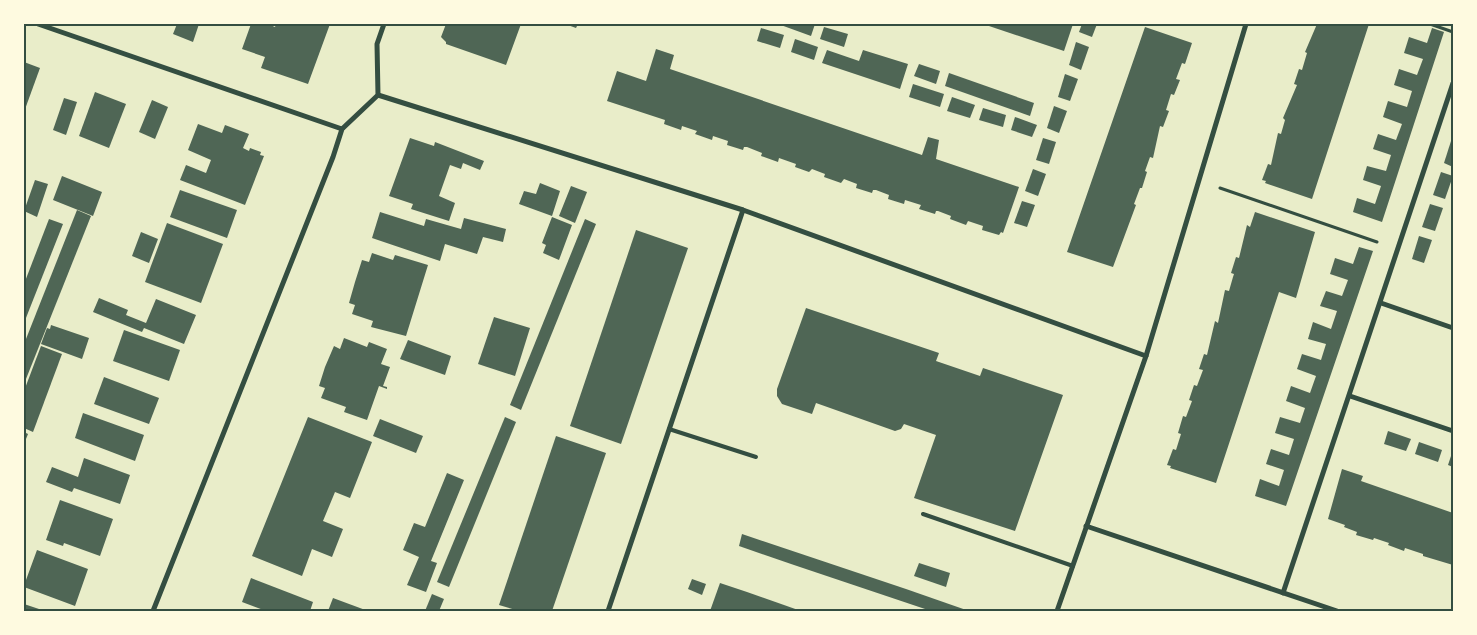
<svg xmlns="http://www.w3.org/2000/svg" width="1477" height="635" font-family="'Noto Sans',sans-serif">
	<rect width="100%" height="100%" fill="#e9edc9"/>
	<!-- building -->
	<g fill="#4f6655">
		<polygon points="177,24 199,24 193,42 173,34"/>
		<polygon points="251,24 268,24 275,27 276,24 330,24 308,84 261,68 265,57 242,49"/>
		<polygon points="446,24 521,24 506,65 446,44 446,42 441,37"/>
		<polygon points="565,24 578,24 576,28"/>
		<polygon points="778,24 815,24 811,36"/>
		<polygon points="983,24 1073,24 1064,51"/>
		<polygon points="1082,24 1097,24 1092,37 1079,32"/>
		<polygon points="1317,24 1369,24 1312,199 1265,183 1266,181 1262,180 1268,164 1271,165 1278,133 1281,134 1285,120 1283,118 1297,85 1294,84 1299,69 1302,70 1307,53 1305,52"/>
		<polygon points="824,27 848,34 844,47 820,39"/>
		<polygon points="1145,27 1192,43 1185,64 1182,63 1176,79 1180,80 1174,95 1171,94 1166,110 1169,111 1163,127 1160,126 1153,158 1150,157 1145,171 1147,172 1142,188 1140,188 1134,204 1136,205 1113,267 1067,252"/>
		<polygon points="761,28 784,35 780,48 757,41"/>
		<polygon points="1432,28 1444,32 1382,222 1353,212 1357,198 1375,204 1381,186 1363,180 1367,166 1386,171 1391,155 1373,149 1378,134 1396,140 1402,124 1383,117 1388,101 1407,107 1412,91 1394,85 1399,69 1417,75 1423,59 1404,53 1409,37 1427,43"/>
		<polygon points="795,39 818,47 814,60 791,52"/>
		<polygon points="1076,42 1089,47 1081,70 1069,65"/>
		<polygon points="656,49 674,55 670,69 922,155 928,137 939,140 936,159 1019,187 1003,233 1001,232 999,235 982,230 983,226 968,221 966,225 950,219 951,216 938,211 936,211 935,214 919,209 921,205 905,200 904,204 888,199 889,195 876,190 873,190 872,193 856,188 857,184 844,179 841,183 824,177 825,174 812,169 809,172 795,167 796,164 779,158 778,162 761,156 762,153 747,147 744,147 743,150 727,145 728,141 713,136 712,140 695,134 697,131 682,126 681,130 664,124 665,120 607,101 617,71 646,81"/>
		<polygon points="827,50 859,61 863,50 908,64 900,89 822,63"/>
		<polygon points="24,62 40,68 24,112"/>
		<polygon points="919,64 940,71 936,84 914,76"/>
		<polygon points="949,73 1034,103 1030,116 945,86"/>
		<polygon points="1065,74 1078,79 1070,101 1058,97"/>
		<polygon points="913,84 944,94 940,107 909,97"/>
		<polygon points="95,92 126,104 109,148 79,136"/>
		<polygon points="952,97 975,105 970,118 947,111"/>
		<polygon points="64,98 77,102 66,135 53,130"/>
		<polygon points="152,100 168,107 155,139 139,132"/>
		<polygon points="1054,106 1067,111 1059,133 1047,128"/>
		<polygon points="983,108 1006,115 1003,127 979,120"/>
		<polygon points="1015,117 1037,125 1032,137 1011,130"/>
		<polygon points="198,124 222,133 225,125 249,134 243,148 249,151 250,148 261,152 260,155 264,156 245,205 180,180 186,165 206,173 211,160 188,150"/>
		<polygon points="410,138 434,146 435,142 484,161 480,170 463,163 461,169 450,165 439,196 455,203 449,221 411,209 413,204 389,196"/>
		<polygon points="1043,138 1056,142 1049,164 1036,160"/>
		<polygon points="1451,141 1453,142 1453,167 1444,163"/>
		<polygon points="1033,169 1046,174 1038,196 1025,191"/>
		<polygon points="1441,172 1453,176 1445,199 1433,195"/>
		<polygon points="62,176 102,192 93,216 53,200"/>
		<polygon points="35,180 48,184 37,217 24,211"/>
		<polygon points="540,183 560,191 552,216 519,204 524,191 536,194"/>
		<polygon points="571,186 587,192 575,223 559,216"/>
		<polygon points="180,190 237,210 227,238 170,217"/>
		<polygon points="1022,201 1035,205 1027,227 1014,223"/>
		<polygon points="1430,204 1443,208 1435,231 1422,227"/>
		<polygon points="77,210 91,216 24,384 24,344"/>
		<polygon points="380,212 424,226 426,219 461,229 464,218 506,229 503,242 483,237 477,254 445,244 440,261 372,238"/>
		<polygon points="1255,212 1315,232 1296,298 1279,292 1216,483 1170,468 1171,466 1167,465 1173,449 1176,450 1181,434 1178,433 1183,416 1186,417 1192,401 1189,400 1194,385 1197,386 1203,370 1199,369 1204,354 1207,355 1215,321 1218,323 1225,290 1229,291 1233,277 1234,274 1231,273 1236,257 1239,258 1247,225 1250,227"/>
		<polygon points="552,217 572,225 559,260 543,253 546,245 542,243"/>
		<polygon points="49,219 63,224 24,323 24,284"/>
		<polygon points="585,219 596,224 521,410 510,405"/>
		<polygon points="167,223 223,244 201,303 145,282"/>
		<polygon points="636,230 688,248 621,444 570,426"/>
		<polygon points="141,232 158,239 149,263 132,256"/>
		<polygon points="1419,236 1432,240 1424,263 1412,259"/>
		<polygon points="1359,247 1373,251 1286,506 1255,496 1260,479 1279,486 1284,470 1266,464 1271,449 1289,455 1294,439 1275,433 1280,417 1300,423 1305,408 1286,401 1291,386 1310,393 1316,376 1297,369 1302,354 1321,360 1326,344 1308,339 1313,322 1331,329 1337,311 1320,306 1326,291 1342,296 1348,280 1330,274 1335,258 1353,264"/>
		<polygon points="372,253 393,260 395,255 428,265 406,336 371,327 373,321 352,314 355,305 349,303 355,282 362,260 369,262"/>
		<polygon points="99,298 128,310 126,315 146,323 156,299 196,315 184,344 144,328 142,332 93,312"/>
		<polygon points="806,308 939,353 936,361 980,376 983,368 1063,395 1015,531 914,498 936,435 904,424 901,429 895,431 816,403 812,414 782,404 777,396 777,389"/>
		<polygon points="494,317 530,328 515,376 478,364"/>
		<polygon points="51,325 89,338 82,359 41,344 47,328 50,329"/>
		<polygon points="124,330 180,350 169,381 113,361"/>
		<polygon points="344,338 367,347 369,342 387,349 381,364 390,367 383,386 387,387 387,389 379,386 367,420 344,412 346,407 321,398 325,388 319,386 325,367 334,346 340,349"/>
		<polygon points="408,340 451,356 445,375 400,359"/>
		<polygon points="41,346 62,354 33,432 24,428 24,391"/>
		<polygon points="104,377 159,398 149,424 94,404"/>
		<polygon points="83,413 144,435 135,461 75,438"/>
		<polygon points="308,417 372,442 350,498 335,492 323,521 343,529 332,557 312,549 302,576 252,556"/>
		<polygon points="505,417 516,422 449,587 437,582"/>
		<polygon points="380,419 423,436 416,453 373,436"/>
		<polygon points="1388,431 1411,439 1406,451 1384,444"/>
		<polygon points="24,432 28,434 24,444"/>
		<polygon points="556,436 606,453 552,611 519,611 499,605"/>
		<polygon points="1419,442 1442,450 1438,462 1415,454"/>
		<polygon points="1452,453 1453,453 1453,467 1448,465"/>
		<polygon points="84,458 130,475 120,504 74,488 72,492 46,482 52,467 78,477"/>
		<polygon points="1342,469 1363,476 1361,481 1453,513 1453,565 1423,556 1423,554 1405,548 1404,551 1388,545 1389,543 1374,538 1373,540 1356,535 1357,532 1344,527 1345,525 1328,519"/>
		<polygon points="447,473 464,480 431,561 437,563 426,592 407,585 419,557 403,550 414,523 425,527"/>
		<polygon points="60,500 113,519 100,556 64,543 63,546 46,540"/>
		<polygon points="742,534 906,589 969,611 931,611 794,565 739,546"/>
		<polygon points="37,550 88,569 75,606 24,587 24,579 26,580"/>
		<polygon points="919,563 950,573 946,587 914,576"/>
		<polygon points="251,578 313,602 310,611 266,611 242,602"/>
		<polygon points="692,579 706,584 702,595 688,589"/>
		<polygon points="720,583 747,592 801,611 710,611"/>
		<polygon points="432,594 444,599 439,611 425,611"/>
		<polygon points="333,598 368,611 328,611"/>
		<polygon points="24,604 45,611 24,611"/>
	</g>
	<g fill="none" stroke-linecap="round" stroke-linejoin="round">
		<!-- path -->
		<g stroke="#344e41" stroke-width="3">
			<polyline points="1430,24 1453,32"/>
			<polyline points="1220,188 1377,242"/>
		</g>
		<!-- service -->
		<g stroke="#344e41" stroke-width="4">
			<polyline points="669,429 756,457"/>
			<polyline points="923,514 1073,566"/>
		</g>
		<!-- minor -->
		<g stroke="#344e41" stroke-width="5">
			<polyline points="38,24 342,129"/>
			<polyline points="378,95 743,210 1146,356"/>
			<polyline points="1381,303 1453,328"/>
			<polyline points="1350,396 1453,431"/>
			<polyline points="1086,526 1337,611"/>
			<polyline points="1283,593 1453,83"/>
			<polyline points="153,611 333,157 342,129 378,95 377,44 384,24"/>
			<polyline points="608,611 743,210"/>
			<polyline points="1057,611 1146,356 1246,24"/>
		</g>
	</g>
	<!-- border -->
	<rect width="1477" height="635" fill="none" stroke="#fefae0" stroke-width="50"/>
	<rect x="25" y="25" width="1427" height="585" fill="none" stroke="#344e41" stroke-width="2"/>
</svg>
